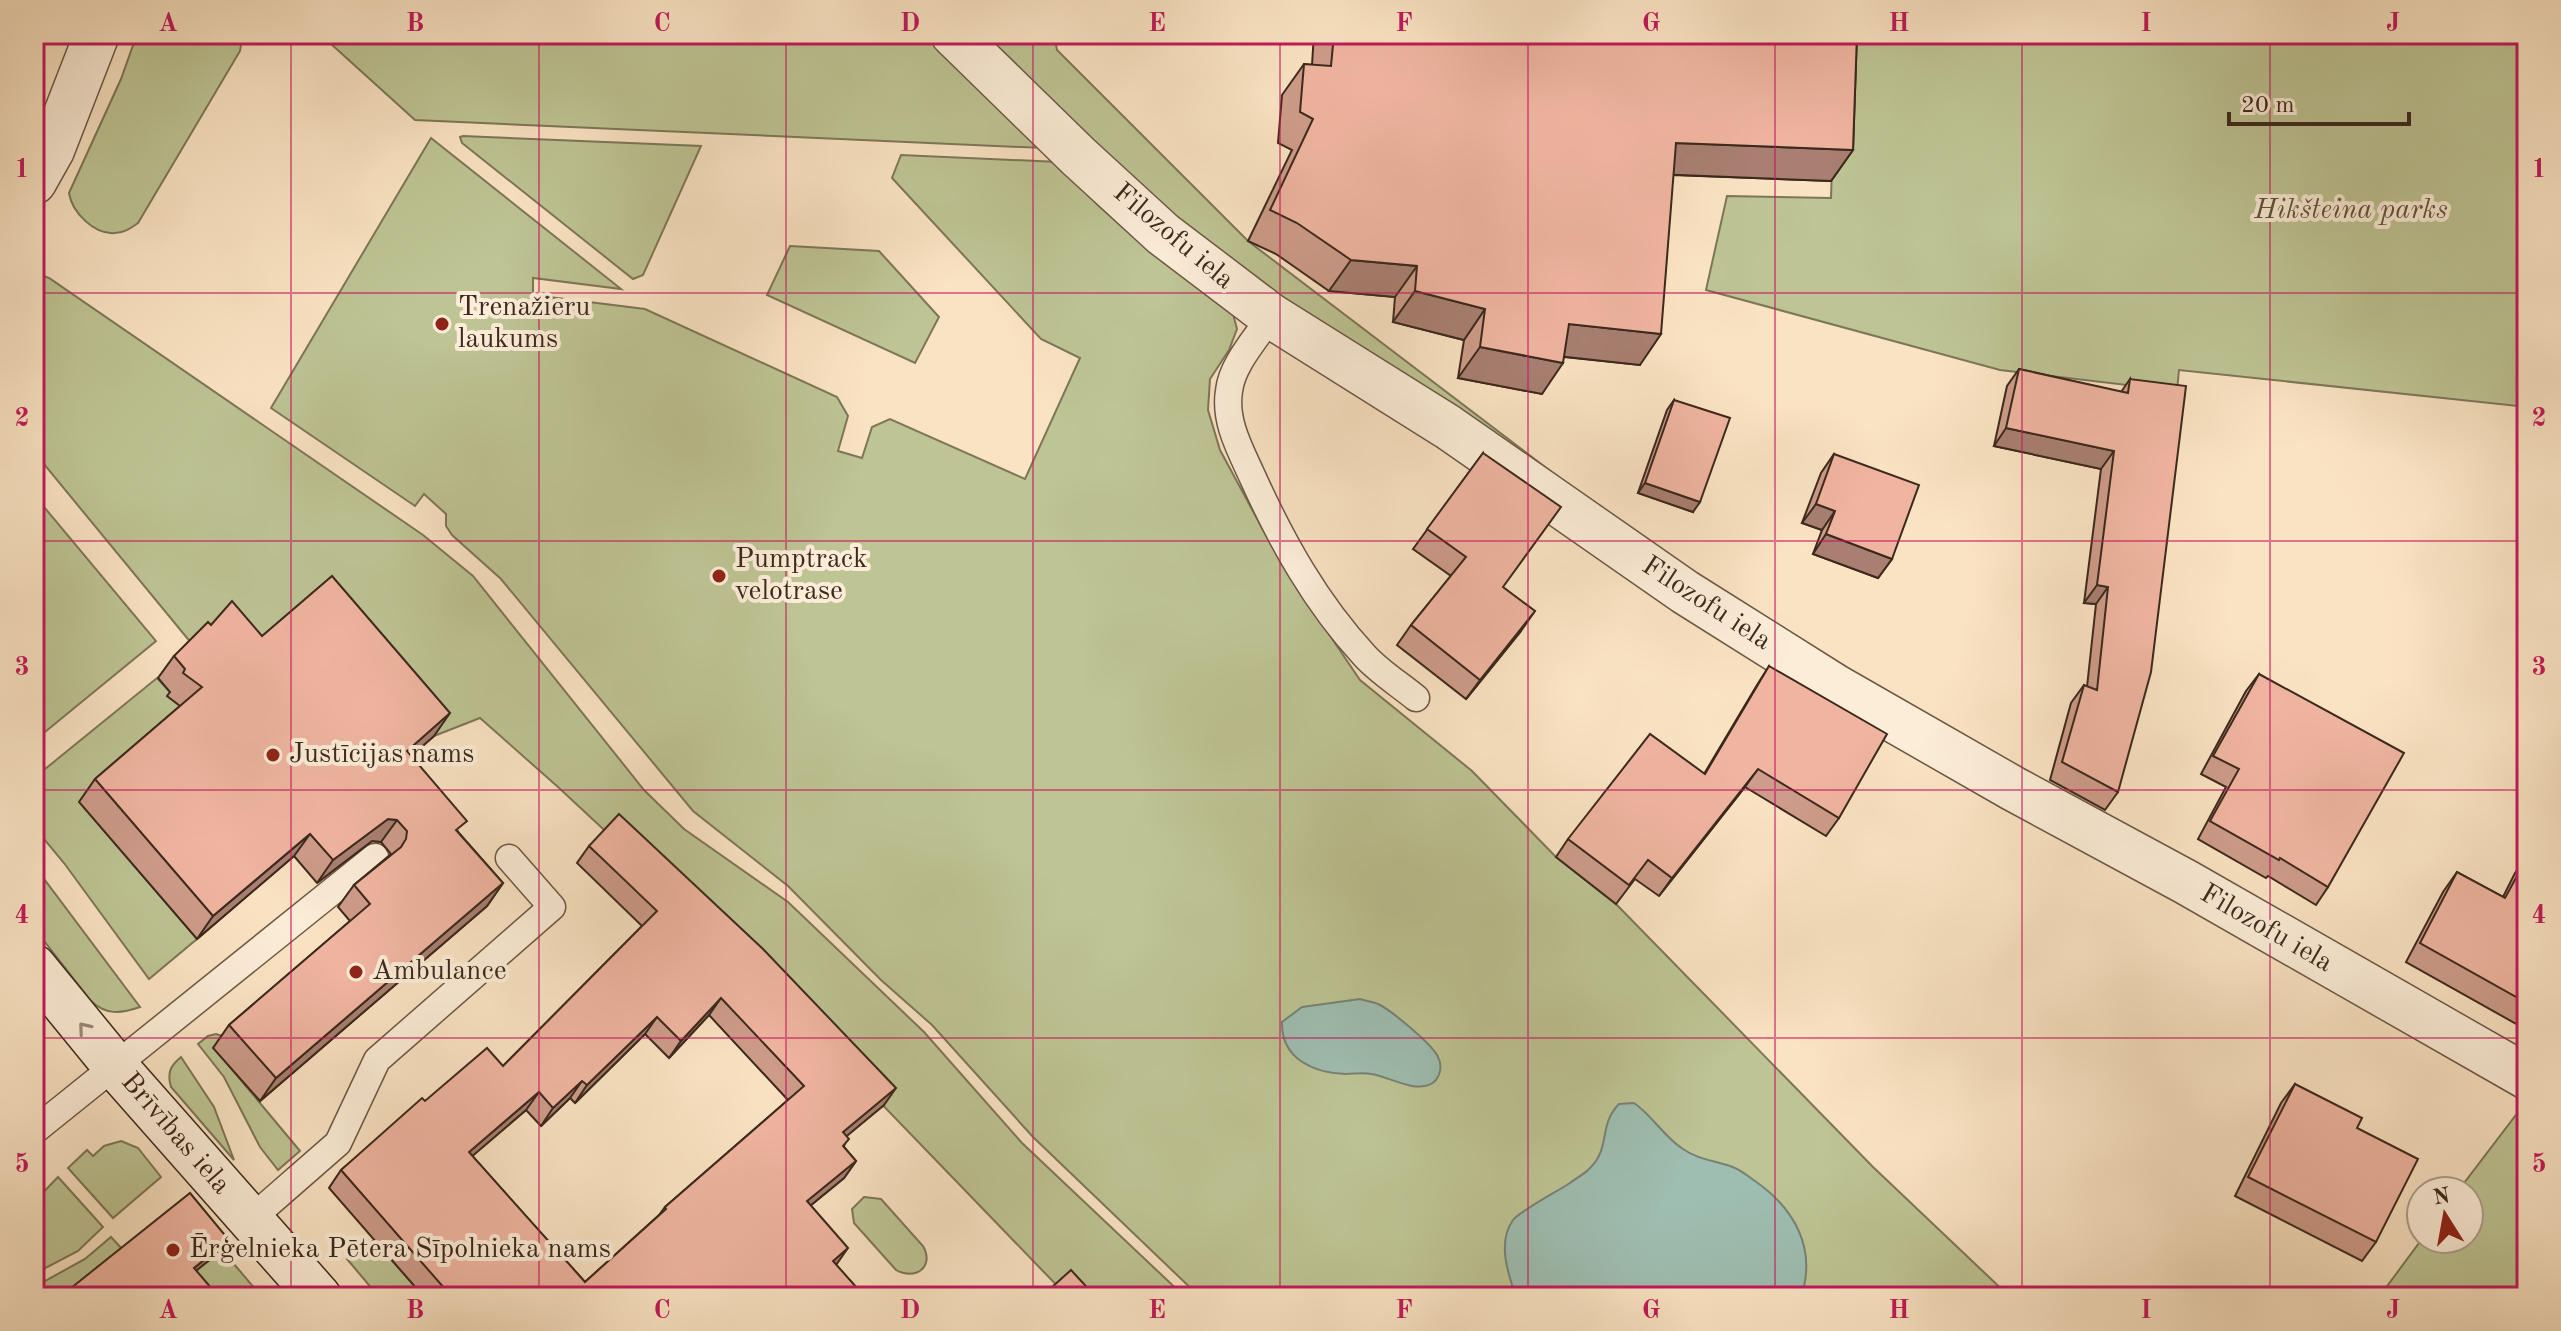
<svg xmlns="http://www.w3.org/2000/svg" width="2561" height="1331" font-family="'Old Standard TT',serif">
	<rect width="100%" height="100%" fill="#fae3c3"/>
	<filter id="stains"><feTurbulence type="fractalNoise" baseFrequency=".0025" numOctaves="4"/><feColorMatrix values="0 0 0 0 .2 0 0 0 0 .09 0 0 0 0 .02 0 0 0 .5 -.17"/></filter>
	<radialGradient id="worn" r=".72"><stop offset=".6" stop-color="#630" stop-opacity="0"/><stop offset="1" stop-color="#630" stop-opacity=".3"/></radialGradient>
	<!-- green -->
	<g fill="#bec494" stroke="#7d7658" stroke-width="2">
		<path d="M 137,34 L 243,34 L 240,51 L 138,223 C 131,228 124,233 115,233 C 94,235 72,212 69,193 L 121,79 Z"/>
		<polygon points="320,34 924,34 1043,148 415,120"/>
		<polygon points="980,34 1054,34 1057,50 1248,241 1608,515 1255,280 1152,201"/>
		<polygon points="1836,34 2527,34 2527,407 2179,370 2177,391 2000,370 1706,290 1727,196 1831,198"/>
		<polygon points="463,136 701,146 643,275 633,279 462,143 460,137"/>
		<polygon points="431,138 621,289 533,278 533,295 645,309 837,397 848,416 838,451 862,458 872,427 890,419 1025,479 1080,358 1041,339 892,178 901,155 1059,162 1098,205 1146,248 1232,310 1237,329 1229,350 1210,379 1208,410 1220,450 1281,563 1360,680 1472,771 1556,857 1616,904 1873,1167 2010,1297 1200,1297 1033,1137 932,1025 881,980 788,886 693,811 501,579 452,535 446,526 446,514 424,494 415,506 271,408"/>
		<polygon points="790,246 879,251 939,317 915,363 767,295"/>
		<polygon points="43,276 49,278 423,535 473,576 644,790 684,829 788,902 924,1032 1022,1143 1185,1297 1068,1297 732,949 558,787 480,718 434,736 316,599 253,653 192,644 34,452 34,284 36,279"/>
		<polygon points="34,495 156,641 34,741"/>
		<polygon points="157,678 184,707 197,939 149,979 64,863 34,827 34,778"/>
		<path d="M 34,867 L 41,875 L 140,1007 C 120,1014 106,1015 91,1001 L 34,928 Z"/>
		<polygon points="216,1034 225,1037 214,1048 300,1151 278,1170 260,1147 224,1077 198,1044 208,1036"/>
		<path d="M 181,1057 L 214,1107 L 234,1160 L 171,1087 C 167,1073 170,1066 181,1057 Z"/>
		<polygon points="2522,1107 2527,1109 2527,1297 2379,1297 2422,1239 2469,1239 2469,1191 2458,1191"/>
		<polygon points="121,1141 138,1148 161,1177 113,1218 68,1168 87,1150 93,1156 104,1146"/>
		<polygon points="58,1177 103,1227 78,1251 34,1274 34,1202"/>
		<path d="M 864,1197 L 881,1199 L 923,1246 C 935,1267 915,1281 896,1270 L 854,1223 L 852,1209 Z"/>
		<polygon points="111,1237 124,1251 66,1297 34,1297 34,1287 85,1259"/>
		<polygon points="374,1240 424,1297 379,1297 347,1259 360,1248 362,1250"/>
		<polygon points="222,1250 262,1297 163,1297"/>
	</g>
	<!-- water -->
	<g fill="#9ebeb1" stroke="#778276" stroke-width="2">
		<path d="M 1360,999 C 1366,1001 1373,1002 1378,1004 C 1391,1010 1433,1045 1438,1057 C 1443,1066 1440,1079 1431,1084 C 1414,1093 1388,1076 1371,1074 C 1363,1072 1354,1074 1346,1074 C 1314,1073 1281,1059 1282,1022 L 1302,1007 Z"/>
		<path d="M 1634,1103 C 1653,1116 1663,1136 1683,1149 C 1698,1160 1718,1161 1735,1168 C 1742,1171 1749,1177 1755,1181 C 1795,1209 1817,1249 1801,1297 L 1516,1297 C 1508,1274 1497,1242 1513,1220 C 1520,1211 1558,1191 1570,1183 C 1576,1178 1585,1174 1590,1168 C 1611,1148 1598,1125 1619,1104 Z"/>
	</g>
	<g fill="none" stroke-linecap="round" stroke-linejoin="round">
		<defs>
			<g id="lane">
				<path d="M 1271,316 C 1256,339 1232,364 1229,391 C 1224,422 1241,451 1253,478 C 1282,542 1316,603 1364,655 C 1378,671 1399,684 1416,698"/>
				<polyline points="34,1131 375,857"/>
				<polyline points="251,1219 338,1143 377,1060 552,907 509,858"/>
			</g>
			<g id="street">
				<polyline points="953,34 1078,156 1163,234 1271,316 1448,427 1685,592 1836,687 2014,789 2186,882 2527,1077"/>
				<polyline points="34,182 52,150 97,34"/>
			</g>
			<polyline id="secondary" points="34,967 115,1066 319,1297"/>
		</defs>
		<!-- lane casing -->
		<use href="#lane" stroke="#6c5746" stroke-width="29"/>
		<!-- street casing -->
		<use href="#street" stroke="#6c5746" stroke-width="47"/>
		<!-- secondary casing -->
		<use href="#secondary" stroke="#3c281d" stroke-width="47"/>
		<!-- lane -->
		<use href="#lane" stroke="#fcedd8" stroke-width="26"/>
		<!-- street -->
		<use href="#street" stroke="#fcedd8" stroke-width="44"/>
		<!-- secondary -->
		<use href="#secondary" stroke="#fcedd8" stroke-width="44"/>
	</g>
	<!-- wall -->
	<g fill="#ce9c8a" stroke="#3c281d" stroke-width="2" fill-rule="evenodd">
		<polygon points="1314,34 1857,34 1853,150 1831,181 1673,175 1640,365 1564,357 1542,394 1458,378 1464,340 1393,322 1395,297 1329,291 1276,254 1248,241 1292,150 1278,143 1282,95 1304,64 1312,65"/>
		<polygon points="2019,369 2121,392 2130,379 2118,792 2105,810 2050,780 2071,703 2084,685 2087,687 2096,604 2084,603 2101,469 1994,446 2007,386"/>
		<polygon points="1674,400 1693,512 1638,493 1667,410"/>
		<polygon points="1483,453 1503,587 1521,631 1466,699 1397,645 1411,625 1451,576 1413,549"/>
		<polygon points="1834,454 1892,559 1878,578 1813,554 1822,530 1802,523 1821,473"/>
		<polygon points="211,625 262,636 434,736 411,756 459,833 503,883 487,906 260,1101 213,1048 229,1025 350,921 338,907 354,885 391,854 381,842 372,841 317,883 294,856 197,939 79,802 95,779 180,706 167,696 170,692 158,678 174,656"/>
		<polygon points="1769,666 1839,818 1826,836 1745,787 1659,896 1635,879 1616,904 1556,857 1568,839 1704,774 1757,685"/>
		<polygon points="2259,674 2328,887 2316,905 2268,876 2266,878 2198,839 2226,787 2201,774 2246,691"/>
		<path d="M 589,846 L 884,1105 L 846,1136 L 844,1147 L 856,1161 L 844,1178 L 810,1206 L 836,1265 L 865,1297 L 424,1297 L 329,1188 L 341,1170 L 425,1101 L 503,1066 L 642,926 L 577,863 ZM 709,1015 L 788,1100 L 665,1207 L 659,1215 L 585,1282 L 472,1156 L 526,1110 L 541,1126 L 570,1098 L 575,1103 L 645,1034 L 669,1058 Z"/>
		<polygon points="2527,857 2527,1030 2406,962 2443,892 2457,872 2503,897 2515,873"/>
		<polygon points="2295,1084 2376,1242 2362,1261 2235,1196 2281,1103"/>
	</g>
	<!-- shaded-wall -->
	<g fill="#a87f71" stroke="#3c281d" stroke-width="2">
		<polygon points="1676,143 1853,150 1831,181 1654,174"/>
		<polygon points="1351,260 1417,266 1395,297 1329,291"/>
		<polygon points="1415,291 1485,309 1464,340 1393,322"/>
		<polygon points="1569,324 1661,334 1640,365 1548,355"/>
		<polygon points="1480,347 1563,363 1542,394 1458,378"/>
		<polygon points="2006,428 2114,451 2101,469 1994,446"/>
		<polygon points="1645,483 1700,502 1693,512 1638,493"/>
		<polygon points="1816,504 1835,511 1822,530 1802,523"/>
		<polygon points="1826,534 1892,559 1878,578 1813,554"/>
		<polygon points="2097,585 2108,587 2096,604 2084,603"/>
		<polygon points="1535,611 1521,631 1466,699 1480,680"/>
		<polygon points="450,713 434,736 391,774 407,751"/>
		<polygon points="1758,769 1745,787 1659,896 1672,878"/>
		<polygon points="388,819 397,820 381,842 372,841 317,883 333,860"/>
		<polygon points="310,834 294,856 197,939 213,916"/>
		<polygon points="503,883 487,906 260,1101 276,1078"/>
		<polygon points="721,998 709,1015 669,1058 681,1041"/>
		<polygon points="657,1017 645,1034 575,1103 587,1085"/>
		<polygon points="582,1081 570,1098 541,1126 553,1108"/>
		<polygon points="896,1088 884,1105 830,1150 843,1132"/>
		<polygon points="539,1092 526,1110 456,1170 469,1152"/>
		<polygon points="856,1161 844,1178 794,1219 807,1201"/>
		<polygon points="229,1240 222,1250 187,1278 194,1268"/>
		<polygon points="848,1248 836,1265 833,1261"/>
	</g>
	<!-- building -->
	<g fill="#f0b5a1" stroke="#3c281d" stroke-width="2" fill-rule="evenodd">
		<polygon points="1334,34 1857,34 1853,150 1676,143 1661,334 1569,324 1563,363 1480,347 1485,309 1415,291 1417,266 1351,260 1297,223 1270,210 1313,119 1300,112 1304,64 1331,66"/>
		<polygon points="2019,369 2128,393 2130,379 2186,386 2151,672 2118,792 2062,762 2084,685 2097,690 2108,587 2097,585 2114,451 2006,428"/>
		<polygon points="1674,400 1730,418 1700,502 1645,483"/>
		<polygon points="1483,453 1561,507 1503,587 1535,611 1480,680 1411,625 1466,557 1427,529"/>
		<polygon points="1834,454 1919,485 1892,559 1826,534 1835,511 1816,504"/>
		<polygon points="332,576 450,713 407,751 467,821 456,830 503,883 276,1078 229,1025 370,904 354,885 401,847 406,839 407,831 397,820 388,819 333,860 310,834 213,916 95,779 202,687 183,673 185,669 174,656 208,622 211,625 232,601 262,636"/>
		<polygon points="1769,666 1887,734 1839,818 1758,769 1672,878 1648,860 1629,885 1568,839 1650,734 1705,774"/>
		<polygon points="2259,674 2404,753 2328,887 2280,858 2279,860 2210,821 2239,769 2213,756"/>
		<path d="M 619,814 L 763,949 L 896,1088 L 843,1132 L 849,1139 L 843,1146 L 856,1161 L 807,1201 L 848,1248 L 833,1261 L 865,1297 L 452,1297 L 341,1170 L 422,1098 L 425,1101 L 487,1048 L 503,1066 L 657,911 L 589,846 ZM 721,998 L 804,1086 L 665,1207 L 666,1209 L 585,1282 L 469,1152 L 539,1092 L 553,1108 L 582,1081 L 587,1085 L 657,1017 L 681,1041 Z"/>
		<polygon points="2527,858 2527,1003 2420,943 2457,872 2505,898"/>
		<polygon points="2295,1084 2362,1118 2357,1128 2418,1159 2376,1242 2248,1177"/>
		<polygon points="190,1193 229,1240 194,1268 219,1297 71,1297 66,1292"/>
		<polygon points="1071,1270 1096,1297 1041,1297"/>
	</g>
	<!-- one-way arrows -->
	<defs><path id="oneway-chevron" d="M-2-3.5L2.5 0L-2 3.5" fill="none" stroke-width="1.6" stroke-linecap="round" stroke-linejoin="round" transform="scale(2)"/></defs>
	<use stroke="#9c8a7a" href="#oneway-chevron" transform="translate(84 1028) rotate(-130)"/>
	<!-- grid -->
	<path fill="none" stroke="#c2185b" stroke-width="2" stroke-opacity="0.55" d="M 291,34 L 291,1297M 539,34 L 539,1297M 786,34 L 786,1297M 1033,34 L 1033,1297M 1280,34 L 1280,1297M 1528,34 L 1528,1297M 1775,34 L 1775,1297M 2022,34 L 2022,1297M 2270,34 L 2270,1297M 34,293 L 2527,293M 34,541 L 2527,541M 34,790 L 2527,790M 34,1038 L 2527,1038"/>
	<!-- markers -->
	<g fill="#8f2418" stroke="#fcedd8" stroke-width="3">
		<circle cx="442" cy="324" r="8"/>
		<circle cx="719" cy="576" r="8"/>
		<circle cx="273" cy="755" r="8"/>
		<circle cx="356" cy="972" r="8"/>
		<circle cx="173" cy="1250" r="8"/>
	</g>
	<g text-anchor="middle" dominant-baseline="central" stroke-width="8" stroke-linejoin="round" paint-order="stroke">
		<!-- park labels -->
		<g font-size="28" font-style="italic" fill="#5c4f3b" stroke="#fcedd8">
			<text x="2351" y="211">Hikšteina parks</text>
		</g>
		<!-- street labels -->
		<g font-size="28" fill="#3c281d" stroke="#fcedd8">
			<text transform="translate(1173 237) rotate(40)">Filozofu iela</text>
			<text transform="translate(1706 604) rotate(33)">Filozofu iela</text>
			<text transform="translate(2266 929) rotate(30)">Filozofu iela</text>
			<text transform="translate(175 1134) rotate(49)">Brīvības iela</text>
		</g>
		<!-- poi labels -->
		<g font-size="28" fill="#3c281d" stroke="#fcedd8" text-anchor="start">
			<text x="458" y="308">Trenažieru<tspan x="458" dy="32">laukums</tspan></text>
			<text x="735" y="560">Pumptrack<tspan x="735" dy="32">velotrase</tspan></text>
			<text x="289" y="755">Justīcijas nams</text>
			<text x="372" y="972">Ambulance</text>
			<text x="189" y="1250">Ērģelnieka Pētera Sīpolnieka nams</text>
		</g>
	</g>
	<!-- margin -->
	<rect width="2561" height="1331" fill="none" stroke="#fae3c3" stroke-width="88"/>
	<!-- north arrow -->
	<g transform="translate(2445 1215) rotate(349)"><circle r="38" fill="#fcedd8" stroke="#af9e8d" stroke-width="2"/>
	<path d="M0-6L14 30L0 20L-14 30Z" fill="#8f2418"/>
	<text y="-12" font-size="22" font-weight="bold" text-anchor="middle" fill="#3c281d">N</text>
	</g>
	<!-- scale -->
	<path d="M2229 112v12h180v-12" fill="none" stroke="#3c281d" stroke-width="4"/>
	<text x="2241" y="112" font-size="24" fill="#3c281d" stroke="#fcedd8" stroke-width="6" paint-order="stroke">20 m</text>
	<rect x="44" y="44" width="2473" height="1243" fill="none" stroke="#c2185b" stroke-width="3"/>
	<g font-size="26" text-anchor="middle" font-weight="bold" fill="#c2185b">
		<text x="168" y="31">A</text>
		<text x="415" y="31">B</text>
		<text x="662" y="31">C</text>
		<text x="910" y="31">D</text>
		<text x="1157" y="31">E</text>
		<text x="1404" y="31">F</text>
		<text x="1651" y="31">G</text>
		<text x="1899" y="31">H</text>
		<text x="2146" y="31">I</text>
		<text x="2393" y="31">J</text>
		<text x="22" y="177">1</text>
		<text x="2539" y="177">1</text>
		<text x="22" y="426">2</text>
		<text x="2539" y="426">2</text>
		<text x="22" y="675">3</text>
		<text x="2539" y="675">3</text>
		<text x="22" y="923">4</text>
		<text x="2539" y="923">4</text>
		<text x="22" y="1172">5</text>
		<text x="2539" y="1172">5</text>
		<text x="168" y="1318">A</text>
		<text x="415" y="1318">B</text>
		<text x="662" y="1318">C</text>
		<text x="910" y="1318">D</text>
		<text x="1157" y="1318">E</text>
		<text x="1404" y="1318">F</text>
		<text x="1651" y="1318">G</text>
		<text x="1899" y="1318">H</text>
		<text x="2146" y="1318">I</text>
		<text x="2393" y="1318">J</text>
	</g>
	<rect width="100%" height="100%" filter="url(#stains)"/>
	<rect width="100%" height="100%" fill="url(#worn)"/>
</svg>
